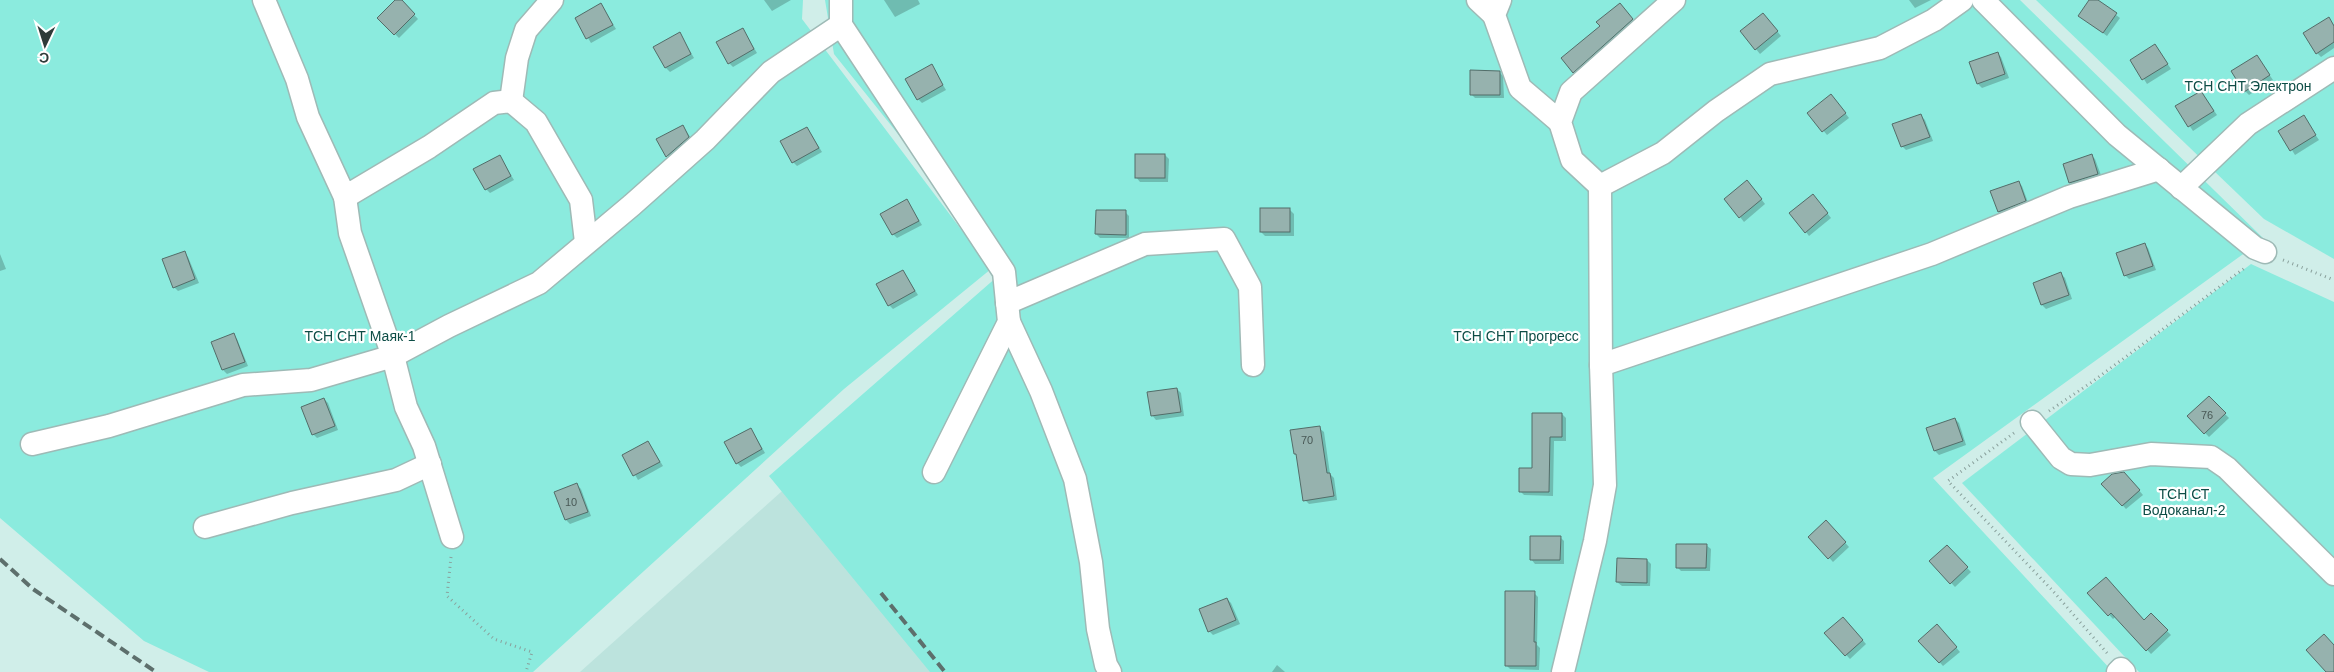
<svg xmlns="http://www.w3.org/2000/svg" width="2334" height="672" font-family="Helvetica,sans-serif">
	<rect width="100%" height="100%" fill="#d0eee9"/>
	<!-- built -->
	<polygon fill="#bce3dd" points="935,354 1099,672 580,672"/>
	<!-- green -->
	<g fill="#8bebde">
		<polygon points="0,0 803,0 802,19 991,269 844,389 533,672 209,672 144,641 0,518"/>
		<polygon points="825,0 2020,0 2264,239 1933,478 2113,672 930,672 769,476 1006,269 834,54"/>
		<polygon points="2036,0 2334,0 2334,259 2264,219"/>
		<polygon points="2251,264 2334,302 2334,672 2139,672 1962,483"/>
	</g>
	<!-- shadow -->
	<g fill="#0003">
		<polygon points="397,0 400,0 418,19 399,38 379,18"/>
		<polygon points="764,0 791,0 772,11"/>
		<polygon points="884,0 918,0 920,4 895,17"/>
		<polygon points="1909,0 1931,0 1915,8"/>
		<polygon points="2091,0 2096,0 2120,18 2107,36 2084,19"/>
		<polygon points="601,5 616,29 591,43 576,18"/>
		<polygon points="1623,9 1636,24 1578,76 1574,72 1601,27"/>
		<polygon points="1767,18 1781,36 1760,54 1742,32"/>
		<polygon points="2328,19 2334,25 2334,48 2321,57 2317,53"/>
		<polygon points="743,30 757,53 733,67 729,63"/>
		<polygon points="680,34 694,58 670,72 666,68"/>
		<polygon points="2155,45 2171,69 2147,84 2132,60"/>
		<polygon points="1997,53 2001,57 2009,78 1982,88 1978,84 1971,62"/>
		<polygon points="2257,57 2273,80 2249,95 2245,91"/>
		<polygon points="931,65 946,90 922,103 918,99"/>
		<polygon points="1499,72 1503,76 1504,98 1475,98 1471,94"/>
		<polygon points="2201,92 2217,115 2193,131 2177,107"/>
		<polygon points="1835,100 1849,118 1827,135 1809,113"/>
		<polygon points="1921,116 1925,120 1933,141 1906,150 1902,146"/>
		<polygon points="2303,117 2319,140 2295,155 2280,131"/>
		<polygon points="683,126 692,140 671,160 658,140"/>
		<polygon points="807,128 822,152 797,166 793,162"/>
		<polygon points="1165,155 1169,159 1168,182 1140,182 1136,177"/>
		<polygon points="2091,155 2095,159 2102,178 2075,186 2070,182"/>
		<polygon points="499,156 514,180 490,193 486,189"/>
		<polygon points="2018,182 2022,186 2029,205 2003,216 1999,212 1991,192"/>
		<polygon points="1751,186 1765,204 1744,222 1726,199"/>
		<polygon points="1817,200 1831,218 1809,236 1806,232"/>
		<polygon points="907,201 922,225 897,238 893,234"/>
		<polygon points="1290,210 1294,214 1294,236 1265,236 1261,232"/>
		<polygon points="1125,212 1129,216 1129,238 1100,238 1096,234"/>
		<polygon points="2144,244 2148,248 2156,270 2129,279 2125,275"/>
		<polygon points="184,253 188,257 199,283 178,291 174,287"/>
		<polygon points="0,254 6,269 0,271"/>
		<polygon points="903,271 918,295 893,309 889,305"/>
		<polygon points="2061,274 2065,278 2072,299 2046,309 2042,305 2035,283"/>
		<polygon points="233,335 237,339 248,366 227,374 223,370"/>
		<polygon points="1177,389 1181,393 1184,416 1156,420 1152,415"/>
		<polygon points="2209,398 2229,418 2209,437 2189,416"/>
		<polygon points="324,399 328,403 338,430 317,438 313,434"/>
		<polygon points="1533,414 1562,414 1566,418 1566,441 1554,441 1553,496 1524,495 1520,491 1534,469"/>
		<polygon points="1955,419 1959,423 1966,445 1939,455 1935,451 1928,429"/>
		<polygon points="1319,428 1324,432 1330,474 1334,478 1337,500 1309,504 1305,500 1298,457 1295,454"/>
		<polygon points="751,429 765,453 741,467 737,463"/>
		<polygon points="648,442 663,466 638,480 624,455"/>
		<polygon points="2128,478 2143,495 2126,509 2103,484"/>
		<polygon points="577,485 581,489 591,516 570,524 566,520 556,493"/>
		<polygon points="1830,526 1849,547 1833,562 1810,537"/>
		<polygon points="1560,537 1564,541 1564,564 1535,564 1531,559"/>
		<polygon points="1706,545 1711,549 1710,571 1681,571 1677,567"/>
		<polygon points="1947,547 1971,572 1955,587 1931,561"/>
		<polygon points="1647,560 1651,564 1650,586 1622,586 1617,582"/>
		<polygon points="1534,593 1538,597 1537,645 1540,648 1539,670 1510,669 1506,665"/>
		<polygon points="2089,593 2144,622 2151,615 2171,635 2151,654 2116,616 2113,619"/>
		<polygon points="1227,599 1231,603 1240,624 1213,635 1209,631"/>
		<polygon points="1847,622 1866,644 1850,659 1826,633"/>
		<polygon points="1941,630 1960,652 1943,666 1920,641"/>
		<polygon points="1277,665 1285,672 1272,672"/>
	</g>
	<!-- building -->
	<g fill="#96b2ae" stroke="#536d69">
		<polygon points="395,0 402,0 415,14 394,35 377,18"/>
		<polygon points="2089,0 2098,0 2117,13 2103,33 2078,16"/>
		<polygon points="601,3 613,25 586,39 575,18"/>
		<polygon points="1620,3 1633,19 1573,73 1561,58 1600,26 1596,22"/>
		<polygon points="1763,13 1778,31 1755,50 1740,31"/>
		<polygon points="2329,17 2334,26 2334,42 2316,54 2303,33"/>
		<polygon points="743,28 754,49 728,64 716,42"/>
		<polygon points="680,32 691,54 665,68 653,47"/>
		<polygon points="2155,44 2168,64 2142,80 2130,60"/>
		<polygon points="1998,52 2005,74 1977,84 1969,62"/>
		<polygon points="2257,55 2270,75 2244,92 2231,71"/>
		<polygon points="932,64 943,85 917,100 905,79"/>
		<polygon points="1470,70 1500,71 1500,95 1470,95"/>
		<polygon points="2201,91 2214,111 2188,127 2175,106"/>
		<polygon points="1831,94 1846,113 1822,132 1807,113"/>
		<polygon points="1921,114 1930,137 1901,147 1892,124"/>
		<polygon points="2304,115 2316,135 2290,151 2278,131"/>
		<polygon points="683,125 689,137 666,157 656,139"/>
		<polygon points="807,127 819,148 792,163 780,141"/>
		<rect x="1135" y="154" width="30" height="24"/>
		<polygon points="2092,154 2098,174 2069,183 2063,164"/>
		<polygon points="500,155 511,176 485,190 473,169"/>
		<polygon points="1747,180 1762,199 1739,218 1724,199"/>
		<polygon points="2019,181 2026,201 1998,212 1990,191"/>
		<polygon points="1813,194 1828,213 1805,233 1789,213"/>
		<polygon points="907,199 919,221 892,235 880,214"/>
		<rect x="1260" y="208" width="30" height="24"/>
		<polygon points="1096,210 1126,210 1126,235 1095,234"/>
		<polygon points="2145,243 2153,266 2124,276 2116,253"/>
		<polygon points="185,251 195,279 173,288 162,259"/>
		<polygon points="903,270 915,291 888,306 876,284"/>
		<polygon points="2061,272 2069,295 2041,305 2033,283"/>
		<polygon points="234,333 245,362 222,370 211,342"/>
		<polygon points="1177,388 1181,412 1151,416 1147,392"/>
		<polygon points="2209,396 2226,413 2204,434 2187,416"/>
		<polygon points="324,398 335,426 312,435 301,407"/>
		<polygon points="1532,413 1562,413 1562,437 1550,437 1549,492 1519,492 1519,468 1532,468"/>
		<polygon points="1955,418 1963,441 1934,451 1926,428"/>
		<polygon points="1320,426 1327,473 1330,473 1334,496 1303,501 1296,454 1294,454 1290,430"/>
		<polygon points="751,428 762,449 736,464 724,442"/>
		<polygon points="648,441 660,462 633,476 622,455"/>
		<polygon points="2124,472 2140,490 2122,506 2101,484 2112,474"/>
		<polygon points="577,483 588,512 565,520 554,492"/>
		<polygon points="1826,520 1846,542 1828,559 1808,537"/>
		<polygon points="1530,536 1561,536 1560,560 1530,560"/>
		<polygon points="1676,544 1707,544 1706,568 1676,568"/>
		<polygon points="1947,545 1968,567 1950,584 1929,561"/>
		<polygon points="1617,558 1647,559 1647,583 1616,582"/>
		<polygon points="2106,577 2144,620 2151,613 2168,630 2146,651 2111,613 2108,616 2087,593"/>
		<polygon points="1505,591 1535,591 1534,642 1536,642 1536,666 1505,666"/>
		<polygon points="1227,598 1236,620 1208,632 1199,609"/>
		<polygon points="1843,617 1863,640 1845,656 1824,633"/>
		<polygon points="1937,624 1957,647 1939,663 1918,641"/>
		<polygon points="2324,634 2334,645 2334,672 2326,672 2306,650"/>
	</g>
	<g fill="none" stroke-linecap="round" stroke-linejoin="round">
		<defs>
			<g id="minor">
				<polyline points="264,0 297,79 308,117 345,197 429,147 494,103 511,101 536,122 581,200 586,242"/>
				<polyline points="841,0 841,25 1004,272 1009,322 934,472"/>
				<polyline points="1478,0 1494,15"/>
				<polyline points="1500,0 1494,15 1520,88 1560,122"/>
				<polyline points="1674,0 1571,92 1560,122 1572,160 1600,186 1663,153 1716,111 1770,74 1880,48 1934,20 1962,0"/>
				<polyline points="1983,0 2117,135 2255,248 2265,252"/>
				<polyline points="511,101 517,58 526,30 552,0"/>
				<polyline points="2181,188 2248,124 2334,68"/>
				<polyline points="345,197 350,233 393,356 406,407 424,446 452,537"/>
				<polyline points="1007,303 1145,244 1224,239 1250,287 1253,365"/>
				<polyline points="1009,322 1041,391 1075,479 1091,562 1098,629 1106,665 1110,672"/>
				<polyline points="1601,365 1932,254 2069,197 2159,169"/>
				<polyline points="2032,422 2061,458 2071,464 2090,465 2151,454 2211,457 2227,468 2334,574"/>
				<polyline points="32,444 109,426 243,385 311,380 393,356 449,326 539,283 632,205 705,140 771,72 841,25"/>
				<polyline points="205,527 292,503 396,480 430,464"/>
				<polyline points="1563,672 1595,541 1605,485 1601,365 1600,186"/>
				<polyline points="2118,672 2121,669 2124,672"/>
			</g>
		</defs>
		<!-- minor casing -->
		<use href="#minor" stroke="#9ebab6" stroke-width="25"/>
		<!-- path -->
		<g stroke="#89a09c" stroke-width="3" stroke-dasharray="1 4" stroke-linecap="butt">
			<polyline points="2283,260 2334,280"/>
			<polyline points="2049,411 2092,382 2246,267"/>
			<polyline points="2014,433 1948,481 2052,590 2107,653"/>
			<polyline points="451,557 447,596 494,639 532,652 526,672"/>
		</g>
		<!-- minor -->
		<use href="#minor" stroke="#fff" stroke-width="22"/>
		<!-- rail -->
		<g stroke="#5d6f6c" stroke-width="4" stroke-dasharray="10 5" stroke-linecap="butt">
			<polyline points="0,559 33,589 156,672"/>
			<polyline points="881,593 945,672"/>
		</g>
	</g>
	<g text-anchor="middle" dominant-baseline="central" stroke-width="4.5" stroke-linejoin="round" paint-order="stroke">
		<!-- number labels -->
		<g font-size="11" fill="#495956">
			<text x="2207" y="415">76</text>
			<text x="1307" y="440">70</text>
			<text x="571" y="502">10</text>
		</g>
		<!-- park labels -->
		<g font-size="14" fill="#0d4d46" stroke="#fff">
			<text x="2248" y="86">ТСН СНТ Электрон</text>
			<text x="360" y="336">ТСН СНТ Маяк-1</text>
			<text x="1516" y="336">ТСН СНТ Прогресс</text>
			<text x="2184" y="494">ТСН СТ<tspan x="2184" dy="16">Водоканал-2</tspan></text>
		</g>
	</g>
	<!-- north arrow -->
	<g transform="translate(45 45) rotate(184)" stroke="#ffffff" stroke-width="4" paint-order="stroke">
	<path d="M0-4L9 19L0 12L-9 19Z" fill="#2f3b39"/>
	<text y="-8" font-size="14" font-weight="bold" text-anchor="middle" fill="#2f3b39">С</text>
	</g>
</svg>
